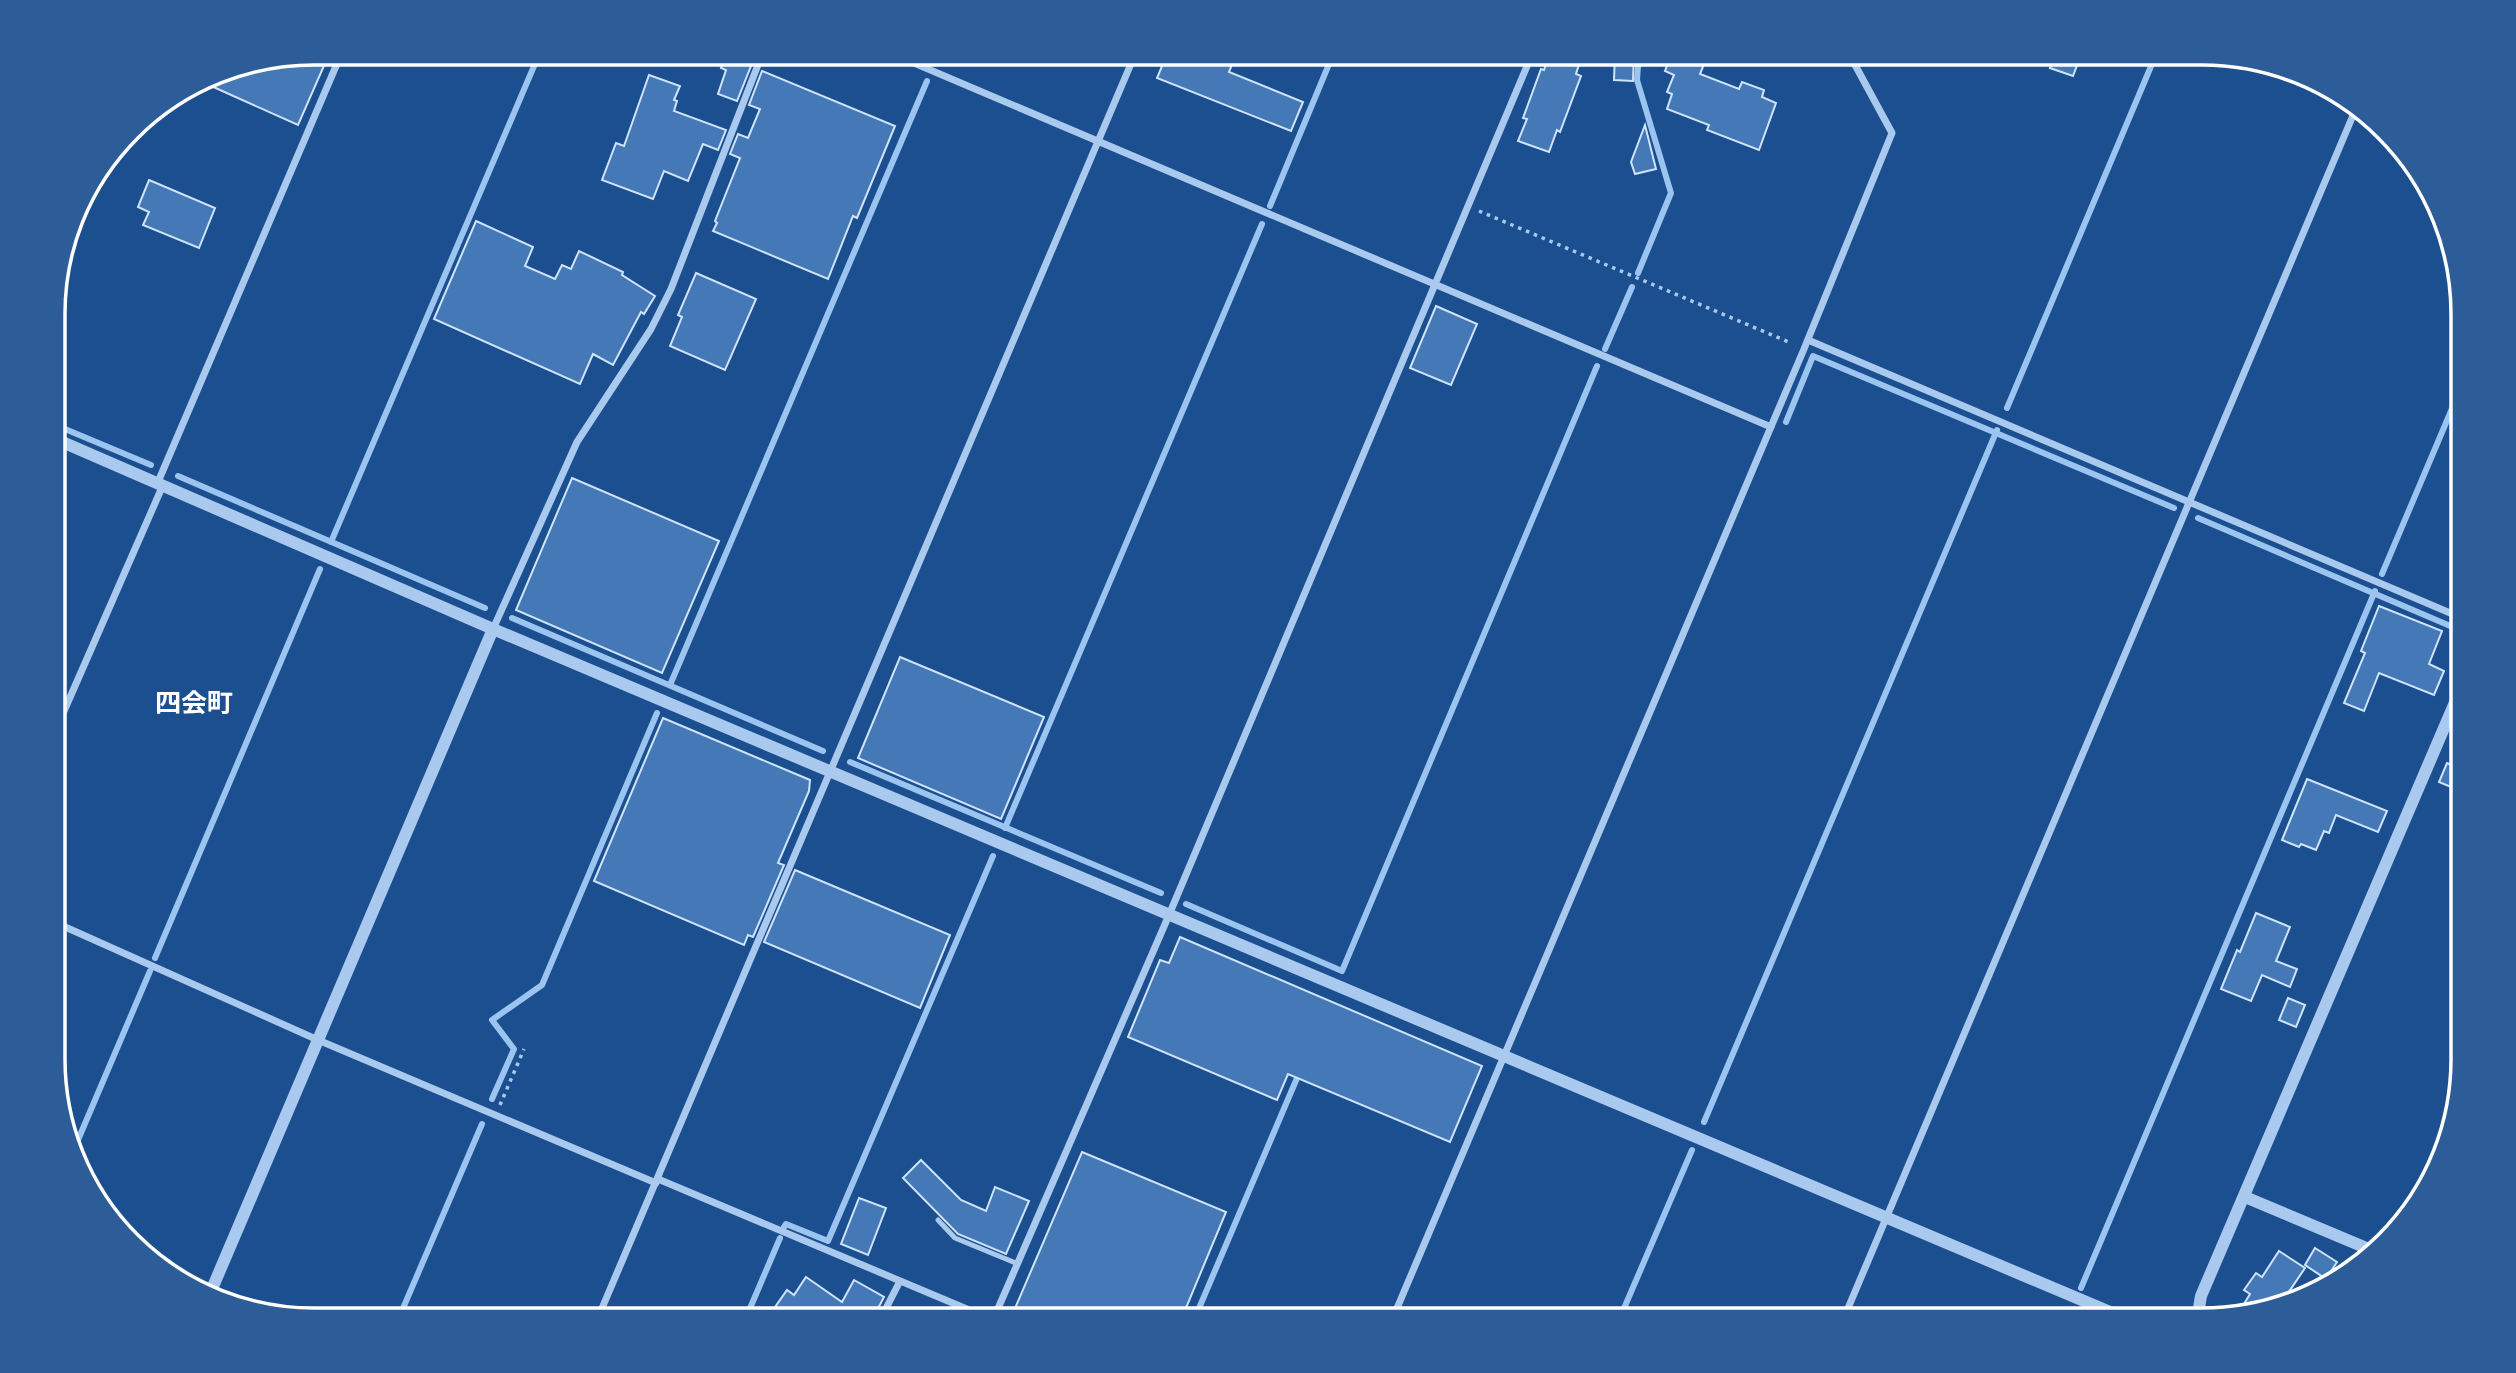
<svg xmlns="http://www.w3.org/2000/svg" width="2516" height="1373" font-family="'Open Sans','Noto Sans JP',sans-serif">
	<rect width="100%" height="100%" fill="#1b4f8f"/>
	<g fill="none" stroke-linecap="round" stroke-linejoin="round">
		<!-- stream -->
		<g stroke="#9cc4f0" stroke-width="6">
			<polyline points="935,62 939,52"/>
			<polyline points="1270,206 1334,52"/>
			<polyline points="1638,273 1671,193 1637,80 1639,52"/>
			<polyline points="1605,349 1632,287"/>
			<polyline points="2007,408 2157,52"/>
			<polyline points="1786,422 1813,356 2174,508"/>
			<polyline points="53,424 151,465"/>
			<polyline points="178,476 485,608"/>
			<polyline points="2198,518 2462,631"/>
			<polyline points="331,542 540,52"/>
			<polyline points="2382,574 2462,385"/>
			<polyline points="512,618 823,751"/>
			<polyline points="670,685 927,81"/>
			<polyline points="850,762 1161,893"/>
			<polyline points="1005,828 1262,224"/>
			<polyline points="1186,904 1342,971 1597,366"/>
			<polyline points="155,958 320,569"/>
			<polyline points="492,1099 514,1049 492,1020 542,985 657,713"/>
			<polyline points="1704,1122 1997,430"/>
			<polyline points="75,1147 150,971"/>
			<polyline points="784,1227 786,1224 828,1241 993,856"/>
			<polyline points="2081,1288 2375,591"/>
			<polyline points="398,1320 482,1124"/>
			<polyline points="745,1320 780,1238"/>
			<polyline points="1194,1320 1300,1071"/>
			<polyline points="1619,1320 1692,1150"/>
			<polyline points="2067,1320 2072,1310"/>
		</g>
	</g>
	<!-- building -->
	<g fill="#4478b7" stroke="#cfe3fa" stroke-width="2">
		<polygon points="313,52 330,52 298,125 200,81 214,72"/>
		<polygon points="727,52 751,52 747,64 751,66 737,101 718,94 726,70 721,68"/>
		<polygon points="1168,52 1237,52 1229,72 1303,102 1291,131 1157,78"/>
		<polygon points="1550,52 1583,52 1576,74 1581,76 1560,132 1557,130 1549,152 1518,141 1527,119 1523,118 1541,69 1544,70"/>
		<polygon points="1615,52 1634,52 1633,81 1614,80"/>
		<polygon points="1672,52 1709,52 1700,74 1739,89 1742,82 1764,90 1762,97 1776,103 1759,150 1707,130 1709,125 1667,109 1672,94 1667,92 1674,75 1665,71"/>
		<polygon points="2055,52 2079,60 2073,76 2050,68"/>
		<polygon points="762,71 895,126 857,218 853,216 828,279 713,231 717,223 715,221 740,158 730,154 738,134 748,138 760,109 749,105"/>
		<polygon points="649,75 680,86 674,100 677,101 674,111 726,130 718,150 703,144 688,181 664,171 653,199 602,180 616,143 624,146"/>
		<polygon points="1645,125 1656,169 1635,174 1631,162"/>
		<polygon points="149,180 215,208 199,248 143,225 149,212 138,207"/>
		<polygon points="476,221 533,247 525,266 555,279 562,265 571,269 579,251 623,272 622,275 655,296 644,314 641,312 613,365 593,354 580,384 434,319"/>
		<polygon points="696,273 756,299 725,370 670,346 682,317 678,315"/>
		<polygon points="1436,306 1477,324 1451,385 1410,368"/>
		<polygon points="572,478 719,541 662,673 516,610"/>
		<polygon points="2379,606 2442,631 2429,664 2444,671 2434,695 2379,673 2364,711 2344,703 2365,653 2361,651"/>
		<polygon points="900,657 1044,717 1001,819 858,758"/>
		<polygon points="663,718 810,780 809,791 778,863 784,865 753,937 748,935 744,945 594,881"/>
		<polygon points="2447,763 2463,770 2463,792 2439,782"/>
		<polygon points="2307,779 2387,811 2378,832 2336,815 2329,833 2324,831 2316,850 2301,844 2299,847 2282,840"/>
		<polygon points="795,870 950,935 920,1008 764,942"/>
		<polygon points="2256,913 2290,927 2276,961 2297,969 2290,987 2262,975 2251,1001 2221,989 2237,950 2240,952"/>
		<polygon points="1180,937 1482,1066 1450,1142 1288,1074 1277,1100 1128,1037 1160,960 1169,963"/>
		<polygon points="2288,998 2305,1005 2296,1027 2279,1020"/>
		<polygon points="1082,1152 1226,1212 1181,1320 1010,1320"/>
		<polygon points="921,1160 961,1200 986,1211 995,1187 1029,1201 1006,1254 958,1234 903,1178"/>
		<polygon points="859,1198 886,1208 868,1255 841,1244"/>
		<polygon points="2315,1248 2337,1262 2326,1279 2305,1265"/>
		<polygon points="2279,1251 2305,1268 2278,1308 2236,1317 2250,1294 2244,1290 2256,1273 2262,1277"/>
		<polygon points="806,1277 842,1302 854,1280 884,1297 872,1320 774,1320 778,1314 773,1310 787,1290 794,1295"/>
	</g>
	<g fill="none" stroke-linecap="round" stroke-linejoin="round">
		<!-- path -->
		<g stroke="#a9c9ee" stroke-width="3.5" stroke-dasharray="3.5 5" stroke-linecap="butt">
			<polyline points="1479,211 1791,343"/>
			<polyline points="500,1105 524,1049"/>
		</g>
		<!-- service -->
		<g stroke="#a9c9ee" stroke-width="5">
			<polyline points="2449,717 2463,723"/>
			<polyline points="938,1220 955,1238 1018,1264"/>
		</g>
		<!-- minor -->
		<g stroke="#a9c9ee" stroke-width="7">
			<polyline points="888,52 1771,427"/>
			<polyline points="1808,340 2462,618"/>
			<polyline points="158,482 342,52"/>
			<polyline points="493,629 577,442 651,329 671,289 763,52"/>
			<polyline points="54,734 163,485"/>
			<polyline points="54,922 318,1040 656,1183"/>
			<polyline points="658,1179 993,1320"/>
			<polyline points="597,1320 1136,52"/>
			<polyline points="880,1320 899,1283"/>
			<polyline points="993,1320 1169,915 1533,52"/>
			<polyline points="1392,1320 1804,349 1892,133 1848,52"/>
			<polyline points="1843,1320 2357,106"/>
		</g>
		<!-- tertiary -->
		<g stroke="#a9c9ee" stroke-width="12">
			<polyline points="53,438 493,629 2129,1320"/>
			<polyline points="2245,1197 2376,1252"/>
			<polyline points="209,1296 493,629"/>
			<polyline points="2202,1320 2199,1308 2201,1296 2462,686"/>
		</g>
	</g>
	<g text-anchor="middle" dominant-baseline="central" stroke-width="7" stroke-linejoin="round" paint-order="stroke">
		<!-- quarter labels -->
		<g font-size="26" font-weight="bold" fill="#fff" stroke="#1b4f8f">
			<text x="194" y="702">四会町</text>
		</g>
	</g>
	<!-- crop -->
	<path d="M0 0H2516V1373H0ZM314 65H2202A249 249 0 0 1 2451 314V1059A249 249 0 0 1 2202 1308H314A249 249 0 0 1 65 1059V314A249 249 0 0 1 314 65Z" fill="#2d5d98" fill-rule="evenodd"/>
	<path fill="none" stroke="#fff" stroke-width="3.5" d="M314 65H2202A249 249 0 0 1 2451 314V1059A249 249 0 0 1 2202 1308H314A249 249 0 0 1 65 1059V314A249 249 0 0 1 314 65Z"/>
</svg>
